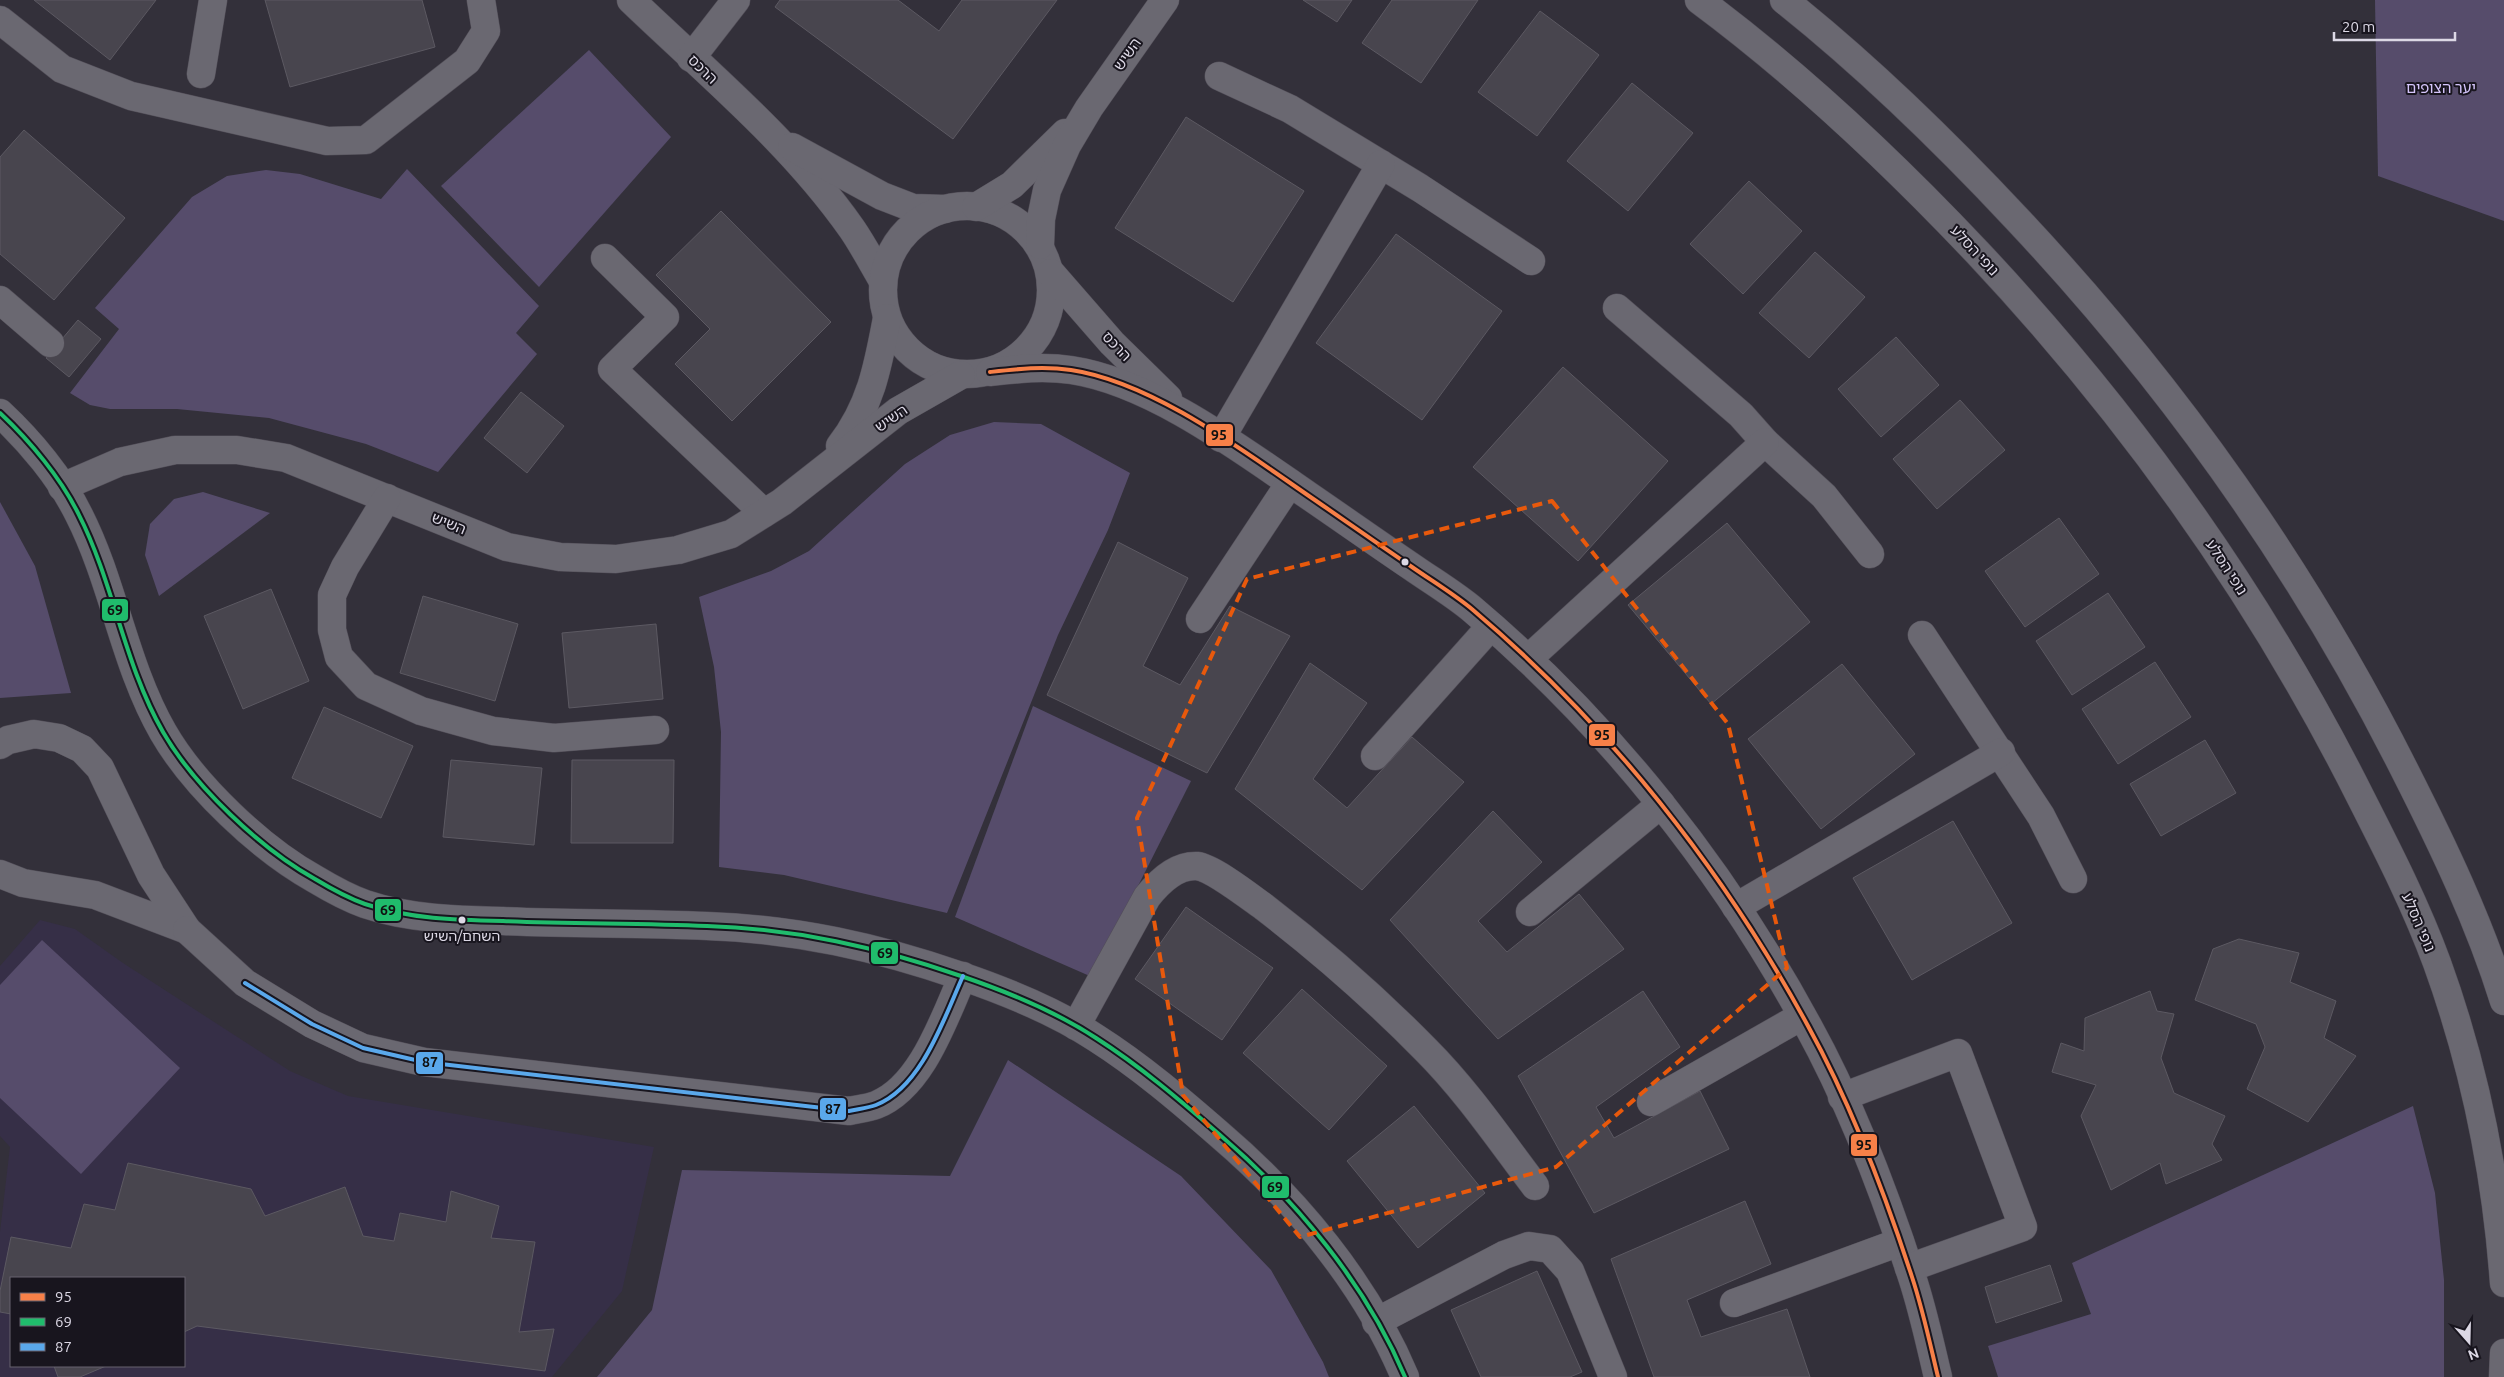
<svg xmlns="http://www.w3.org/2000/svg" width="2504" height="1377" font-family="Ubuntu,'Noto Sans Hebrew',sans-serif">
	<rect width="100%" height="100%" fill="#33303a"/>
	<!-- built -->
	<path fill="#362f47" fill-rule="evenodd" d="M 40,920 L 75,929 L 123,963 L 290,1071 L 348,1096 L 654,1147 L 622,1291 L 552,1377 L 0,1377 L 0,1232 L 10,1147 L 0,1136 L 0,966 ZM 11,1278 L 184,1278 L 184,1366 L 11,1366 Z"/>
	<!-- green -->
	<g fill="#564c6b">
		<polygon points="2375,0 2504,0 2504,221 2378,176"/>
		<polygon points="589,50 671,137 539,287 441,186"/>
		<polygon points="407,169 539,306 516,333 537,354 438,472 366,444 269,418 177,409 110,409 90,405 70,393 119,329 95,308 192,197 227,176 266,170 300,174 381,199"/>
		<polygon points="994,422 1041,424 1130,473 1108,530 1058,635 947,913 784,875 719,867 721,732 714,667 699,597 771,571 809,551 905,464 950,435"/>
		<polygon points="203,492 270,513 159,596 145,555 150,524 174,499"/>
		<polygon points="0,502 35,566 71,693 0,698"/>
		<polygon points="1033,706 1191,781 1092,977 955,917"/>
		<polygon points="42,940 180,1068 81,1174 0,1098 0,985"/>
		<polygon points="1008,1060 1181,1176 1271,1270 1323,1362 1329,1377 597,1377 652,1310 682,1170 950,1176"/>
		<polygon points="2413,1106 2435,1193 2444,1280 2444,1377 1998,1377 1988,1346 2091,1314 2072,1263"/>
	</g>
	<!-- building -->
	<g fill="#48454e" stroke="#5c5962">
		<polygon points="34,0 156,0 110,60"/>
		<polygon points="265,0 422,0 435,47 290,87"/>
		<polygon points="780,0 898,0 939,31 962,0 1057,0 953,139 775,7"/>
		<polygon points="1303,0 1352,0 1337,22"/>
		<polygon points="1392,0 1478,0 1421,83 1362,43"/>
		<polygon points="1540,11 1599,55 1537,136 1478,92"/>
		<polygon points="1632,83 1693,133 1628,211 1567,161"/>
		<polygon points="1186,117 1304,191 1233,302 1115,228"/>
		<polygon points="24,130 125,218 54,300 0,254 0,157"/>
		<polygon points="1749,181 1802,231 1743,294 1690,244"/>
		<polygon points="721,211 831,322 732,421 675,364 710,329 656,275"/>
		<polygon points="1396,234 1502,311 1422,420 1316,343"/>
		<polygon points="1815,252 1865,297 1809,358 1759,313"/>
		<polygon points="78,320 101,339 69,377 46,358"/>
		<polygon points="1896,337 1939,385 1881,437 1838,389"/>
		<polygon points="1563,367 1668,461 1578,561 1473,467"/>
		<polygon points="521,392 564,426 527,473 484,438"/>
		<polygon points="1960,400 2005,450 1937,509 1893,459"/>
		<polygon points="2059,518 2099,574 2025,627 1985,571"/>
		<polygon points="1727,523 1810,622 1711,704 1628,605"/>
		<polygon points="1118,542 1188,578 1143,666 1180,685 1230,606 1290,636 1207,773 1047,695"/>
		<polygon points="271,589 309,681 243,709 204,616"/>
		<polygon points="2108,593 2145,647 2072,695 2036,641"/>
		<polygon points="423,596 518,624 495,701 400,673"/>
		<polygon points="656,624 663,699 569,708 562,633"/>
		<polygon points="2155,662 2191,717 2118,764 2082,709"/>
		<polygon points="1310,663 1367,703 1313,779 1347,808 1412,737 1464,782 1362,890 1235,789"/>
		<polygon points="1842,664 1915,754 1821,829 1748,739"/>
		<polygon points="324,707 413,746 381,818 292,778"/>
		<polygon points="2205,740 2236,793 2161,836 2130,784"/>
		<polygon points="451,760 542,768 534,845 443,837"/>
		<polygon points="572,760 674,760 673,843 571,843"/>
		<polygon points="1493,811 1542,862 1478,921 1507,952 1579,894 1624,949 1498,1039 1390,920"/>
		<polygon points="1953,821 2012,923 1912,980 1853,878"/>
		<polygon points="1186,907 1273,968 1222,1040 1135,979"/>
		<polygon points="2239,939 2299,953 2290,982 2336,1001 2324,1038 2356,1056 2308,1122 2247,1089 2265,1047 2256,1024 2195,1000 2213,949"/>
		<polygon points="1302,989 1387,1066 1329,1130 1243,1053"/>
		<polygon points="1643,991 1680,1047 1596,1107 1614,1138 1700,1091 1729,1149 1594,1213 1518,1076"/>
		<polygon points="2150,991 2157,1011 2174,1014 2161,1058 2174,1093 2225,1116 2212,1144 2222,1160 2166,1184 2160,1163 2111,1190 2081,1116 2096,1085 2052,1072 2061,1043 2084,1051 2085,1018"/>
		<polygon points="1414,1106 1485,1193 1418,1248 1347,1161"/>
		<polygon points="128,1163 251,1189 265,1216 345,1187 363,1236 394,1241 400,1213 446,1222 451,1191 499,1206 491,1238 535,1242 519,1332 554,1329 545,1371 197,1326 184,1332 184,1278 11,1278 11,1314 0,1312 0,1291 11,1237 71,1248 84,1204 115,1210"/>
		<polygon points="1745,1201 1771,1264 1687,1300 1701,1337 1787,1309 1810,1377 1654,1377 1611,1259"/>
		<polygon points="2050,1265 2062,1301 1996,1323 1985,1287"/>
		<polygon points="1537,1271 1582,1372 1570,1377 1481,1377 1451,1310"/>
		<polygon points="54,1366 106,1366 80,1377 58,1377"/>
	</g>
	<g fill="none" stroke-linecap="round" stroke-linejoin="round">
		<defs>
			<g id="minor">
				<path d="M 631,0 C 707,73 791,142 852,229 C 863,245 873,264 883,281"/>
				<path d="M 1699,0 C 1800,75 1891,161 1977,252 C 2131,416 2261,598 2362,800 C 2389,853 2416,906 2437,963 C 2475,1068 2496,1171 2504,1283"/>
				<path d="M 1784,0 C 1867,66 1944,141 2017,219 C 2172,384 2303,568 2405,771 C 2443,846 2479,921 2504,1001"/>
				<polyline points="0,20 62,69 131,96 327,141 366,140 467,61 486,31 481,0"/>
				<polyline points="691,58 736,0"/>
				<polyline points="201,74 213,0"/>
				<polyline points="1219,76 1290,109 1420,188 1531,261"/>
				<polyline points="792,147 882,196 913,208 945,209"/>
				<circle cx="967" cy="290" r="84"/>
				<polyline points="976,207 1012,185 1065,133"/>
				<polyline points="1040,245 1041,219 1047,190 1067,145 1089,108 1165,0"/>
				<polyline points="605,258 665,317 612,369 764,513"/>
				<polyline points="1051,273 1112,343 1168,398"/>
				<polyline points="0,300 50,343"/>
				<polyline points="1617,308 1741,415 1765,442 1824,496 1870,554"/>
				<path d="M 990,372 C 1017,369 1043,366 1071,370 C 1152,382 1242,450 1309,496 C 1344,520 1378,544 1412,567 C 1432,581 1454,594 1473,610 C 1609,725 1723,869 1808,1026 C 1850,1102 1885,1194 1912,1277 C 1923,1310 1930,1344 1938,1377"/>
				<path d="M 0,413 C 30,441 61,478 79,515 C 114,584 124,664 163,732 C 194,786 261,849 315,879 C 330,888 348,898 365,904 C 409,919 457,920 503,921 C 571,924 639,923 707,926 C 796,929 877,947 961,976 C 1008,992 1055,1011 1096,1038 C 1140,1066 1181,1101 1220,1135 C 1296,1200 1366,1284 1405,1377"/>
				<polyline points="1221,438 1381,164"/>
				<path d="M 840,446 C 871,406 878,366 887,318"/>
				<polyline points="62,487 120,462 175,450 237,450 286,458 507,547 560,557 616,559 678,550 731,534 782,502 898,411 961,375"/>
				<polyline points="387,498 345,567 332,595 332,630 339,657 366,686 421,711 493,731 554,738 655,730"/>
				<polyline points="1200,619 1290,483"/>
				<polyline points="1922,635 2041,816 2073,879"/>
				<polyline points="1528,659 1765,442"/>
				<polyline points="0,745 8,740 34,734 59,738 82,749 100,768 151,875 187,930 95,895 23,883 0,874"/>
				<polyline points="1375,756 1491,626"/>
				<polyline points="1736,907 2001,752"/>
				<polyline points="1530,912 1661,804"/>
				<path d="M 187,930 L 245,983 L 312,1024 L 363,1048 L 424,1062 L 849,1111 C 858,1109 868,1108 876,1105 C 922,1087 944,1018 963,976"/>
				<path d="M 1076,1026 L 1147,897 C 1158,883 1176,865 1197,866 C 1213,868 1250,897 1264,907 C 1320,950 1377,1000 1426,1050 C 1467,1091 1500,1140 1535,1186"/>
				<polyline points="1842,1097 1958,1053 2023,1227 1909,1268"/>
				<polyline points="1651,1102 1802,1016"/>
				<polyline points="1734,1303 1900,1242"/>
				<polyline points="1376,1322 1504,1255 1529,1246 1550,1249 1570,1271 1613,1377"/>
				<polyline points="2503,1377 2504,1353"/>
			</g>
		</defs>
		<!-- minor casing -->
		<use href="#minor" stroke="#524e58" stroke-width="29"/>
		<!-- minor -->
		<use href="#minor" stroke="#6a6871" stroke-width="28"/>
		<defs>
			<path id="bus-1" d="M 990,372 C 1017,369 1043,366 1071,370 C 1152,382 1242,450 1309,496 C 1344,520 1378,544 1412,567 C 1432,581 1454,594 1473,610 C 1609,725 1723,869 1808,1026 C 1850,1102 1885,1194 1912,1277 C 1923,1310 1930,1344 1938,1377"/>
			<path id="bus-2" d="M 0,413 C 30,441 61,478 79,515 C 114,584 124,664 163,732 C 194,786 261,849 315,879 C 330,888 348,898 365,904 C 409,919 457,920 503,921 C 571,924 639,923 707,926 C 796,929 877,947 961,976 C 1008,992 1055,1011 1096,1038 C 1140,1066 1181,1101 1220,1135 C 1296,1200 1366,1284 1405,1377"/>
			<path id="bus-3" d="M 245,983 L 312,1024 L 363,1048 L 424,1062 L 849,1111 C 858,1109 868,1108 876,1105 C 922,1087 944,1018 963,976"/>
		</defs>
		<!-- bus-1 casing -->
		<use href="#bus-1" stroke="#18151e" stroke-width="8"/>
		<!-- bus-2 casing -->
		<use href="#bus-2" stroke="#18151e" stroke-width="8"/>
		<!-- bus-3 casing -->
		<use href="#bus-3" stroke="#18151e" stroke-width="8"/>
		<!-- bus-1 -->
		<use href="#bus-1" stroke="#f78048" stroke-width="4"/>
		<!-- bus-2 -->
		<use href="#bus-2" stroke="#20bc6c" stroke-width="4"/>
		<!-- bus-3 -->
		<use href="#bus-3" stroke="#5aa8eb" stroke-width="4"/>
	</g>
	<!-- marked area -->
	<path fill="none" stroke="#e8590c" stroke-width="4" stroke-dasharray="10 6" stroke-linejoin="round" d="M 1552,501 L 1728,724 L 1787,968 L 1556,1167 L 1300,1237 L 1183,1095 L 1137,818 L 1247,579 Z"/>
	<!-- markers -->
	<g fill="#dcd8e5" stroke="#18151e" stroke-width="2">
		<circle cx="1405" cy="562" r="4.5"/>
		<circle cx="462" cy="920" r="4.5"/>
	</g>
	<g text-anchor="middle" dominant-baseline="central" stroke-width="4" stroke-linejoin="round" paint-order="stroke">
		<!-- bus labels -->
		<g font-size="14" fill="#dcd8e5" stroke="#18151e">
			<text x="462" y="936">השחם/השיש</text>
		</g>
		<!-- street labels -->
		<g font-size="15" fill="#dcd8e5" stroke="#18151e">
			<text transform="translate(1127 54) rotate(-55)">השיש</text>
			<text transform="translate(703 69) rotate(44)">הרכס</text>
			<text transform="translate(1975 250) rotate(47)">נופי הסלע</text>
			<text transform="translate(1117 346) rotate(46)">הרכס</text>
			<text transform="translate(891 418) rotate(-35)">השיש</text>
			<text transform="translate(449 523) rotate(22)">השיש</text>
			<text transform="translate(2227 567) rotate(57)">נופי הסלע</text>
			<text transform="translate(2419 922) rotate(67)">נופי הסלע</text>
		</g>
		<!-- park labels -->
		<g font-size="15" fill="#d5c5fb" stroke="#18151e">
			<text x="2441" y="87">יער הצופים</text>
		</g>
	</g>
	<g stroke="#18151e" stroke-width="2">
		<rect x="1205" y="423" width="29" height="24" rx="5" fill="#f78048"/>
		<rect x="101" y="598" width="28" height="24" rx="5" fill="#20bc6c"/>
		<rect x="1588" y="723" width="28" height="24" rx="5" fill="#f78048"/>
		<rect x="374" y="898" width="28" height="24" rx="5" fill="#20bc6c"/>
		<rect x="870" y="941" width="29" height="24" rx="5" fill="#20bc6c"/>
		<rect x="415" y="1051" width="29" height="24" rx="5" fill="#5aa8eb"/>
		<rect x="819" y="1097" width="28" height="24" rx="5" fill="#5aa8eb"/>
		<rect x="1850" y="1133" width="28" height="24" rx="5" fill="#f78048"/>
		<rect x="1261" y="1175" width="29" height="24" rx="5" fill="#20bc6c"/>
	</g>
	<g font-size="14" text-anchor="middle" font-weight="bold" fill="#111">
		<text x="1219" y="440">95</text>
		<text x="115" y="615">69</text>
		<text x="1602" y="740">95</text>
		<text x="388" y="915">69</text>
		<text x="885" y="958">69</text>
		<text x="430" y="1067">87</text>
		<text x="833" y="1114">87</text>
		<text x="1864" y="1150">95</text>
		<text x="1275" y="1192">69</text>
	</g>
	<!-- legend -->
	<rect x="10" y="1277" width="175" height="90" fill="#18151e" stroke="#66636e"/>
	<rect x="20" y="1293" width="25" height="8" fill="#f78048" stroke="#66636e"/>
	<text x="55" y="1302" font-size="15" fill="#dcd8e5">95</text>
	<rect x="20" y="1318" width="25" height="8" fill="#20bc6c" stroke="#66636e"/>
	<text x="55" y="1327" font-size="15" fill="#dcd8e5">69</text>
	<rect x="20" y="1343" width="25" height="8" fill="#5aa8eb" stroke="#66636e"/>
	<text x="55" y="1352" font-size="15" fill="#dcd8e5">87</text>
	<!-- north arrow -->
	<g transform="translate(2469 1342) rotate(160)" stroke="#18151e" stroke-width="4" paint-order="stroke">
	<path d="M0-4L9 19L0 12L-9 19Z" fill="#dcd8e5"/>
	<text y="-8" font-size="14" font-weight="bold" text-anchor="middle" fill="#dcd8e5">N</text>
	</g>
	<!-- scale -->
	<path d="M2334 32v8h121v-8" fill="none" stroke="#dcd8e5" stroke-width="2.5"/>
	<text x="2342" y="32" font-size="15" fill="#dcd8e5" stroke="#18151e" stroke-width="4" paint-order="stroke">20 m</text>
</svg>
